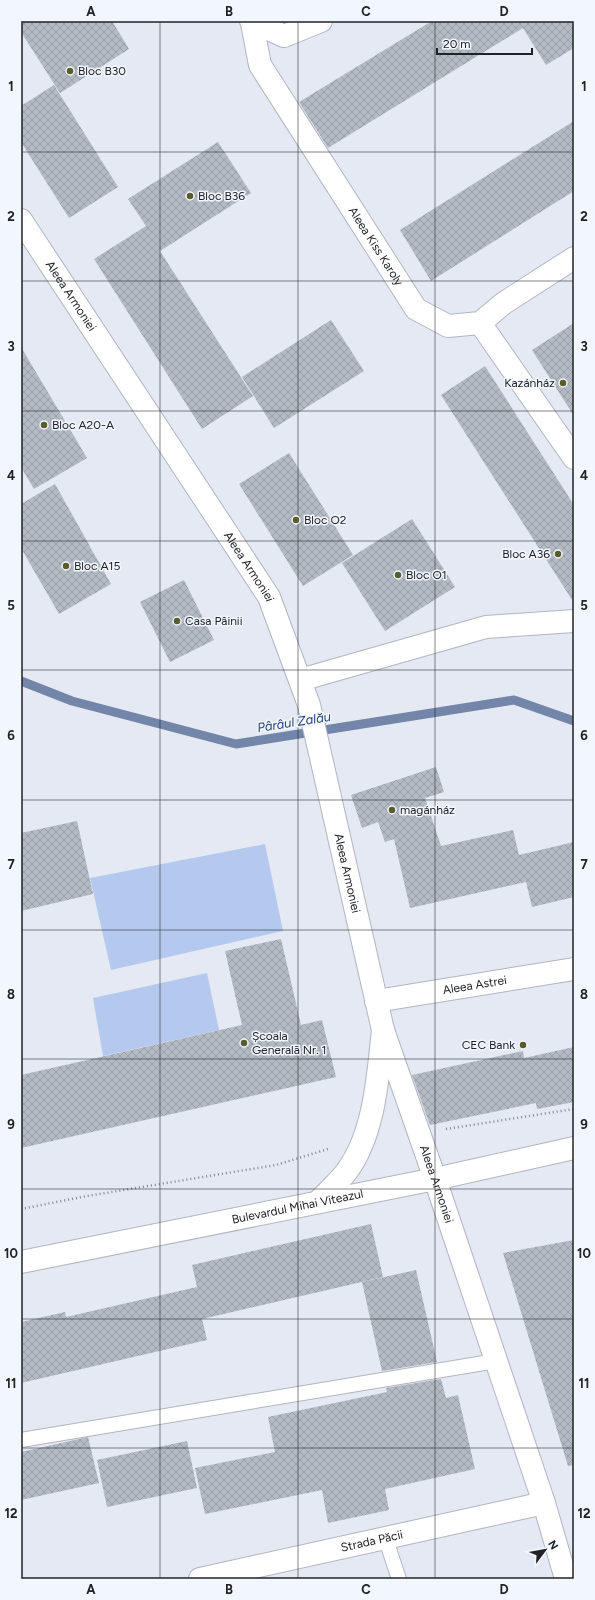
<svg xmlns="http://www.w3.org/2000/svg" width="595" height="1600" font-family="Figtree,sans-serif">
	<defs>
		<pattern id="building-cross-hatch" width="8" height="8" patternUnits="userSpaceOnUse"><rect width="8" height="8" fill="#b4bac4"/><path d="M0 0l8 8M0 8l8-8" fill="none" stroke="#9aa0a8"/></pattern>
	</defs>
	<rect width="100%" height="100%" fill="#e4e9f4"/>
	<!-- garden -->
	<g fill="#b5c9ef">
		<polygon points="265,844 283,931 111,970 90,878"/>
		<polygon points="207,973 219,1030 103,1056 93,998"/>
	</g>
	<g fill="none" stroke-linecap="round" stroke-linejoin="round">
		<!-- stream -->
		<polyline stroke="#7385a9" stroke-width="9" points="21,681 72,701 236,744 514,700 574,721"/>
	</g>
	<!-- building -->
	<g fill="url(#building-cross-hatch)">
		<polygon points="21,21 112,21 129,49 60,93 21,32"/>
		<polygon points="432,21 574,21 574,48 546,65 523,28 328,148 299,102"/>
		<polygon points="54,85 118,187 69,218 21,142 21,106"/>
		<polygon points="574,121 574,191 431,281 400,230"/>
		<polygon points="218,142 251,193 160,251 253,396 202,429 94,259 146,226 128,199"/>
		<polygon points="331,320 364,371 274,428 242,377"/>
		<polygon points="574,323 574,416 532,350"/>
		<polygon points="21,347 87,458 34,489 21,467"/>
		<polygon points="485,366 574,505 574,603 441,395"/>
		<polygon points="289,453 353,555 303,586 239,484"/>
		<polygon points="55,484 111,584 59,614 21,548 21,504"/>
		<polygon points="412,519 455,587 385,631 342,563"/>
		<polygon points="184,580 214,640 170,662 140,602"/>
		<polygon points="436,767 444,792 425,798 441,846 513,830 519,855 574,842 574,897 532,907 526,882 410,908 394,839 385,842 378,822 362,828 351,795"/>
		<polygon points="77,821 93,894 21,911 21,833"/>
		<polygon points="281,939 301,1025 322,1020 336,1077 21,1148 21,1075 242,1025 225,951"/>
		<polygon points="574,1047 574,1102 537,1109 536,1103 430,1125 412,1075 523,1051 524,1058"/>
		<polygon points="371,1224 383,1277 202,1319 207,1340 21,1383 21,1322 65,1312 66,1317 197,1287 192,1265"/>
		<polygon points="574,1240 574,1465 568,1466 503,1253"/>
		<polygon points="416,1270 437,1362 382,1371 362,1282"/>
		<polygon points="441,1379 446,1398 458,1395 475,1469 385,1489 389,1510 328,1523 322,1490 205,1514 195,1468 275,1452 268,1417 387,1392 386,1388"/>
		<polygon points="88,1437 99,1483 21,1500 21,1452"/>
		<polygon points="187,1441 197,1488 107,1507 97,1460"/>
	</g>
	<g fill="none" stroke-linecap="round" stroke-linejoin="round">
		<defs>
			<g id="lane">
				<polyline points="21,1440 496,1361"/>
				<polyline points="385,1537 399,1579"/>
			</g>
			<g id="street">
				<polyline points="251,21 284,36 321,21"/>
				<path id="s1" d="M 252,23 L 260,65 L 416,309 L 448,326 L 480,323 L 504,303 L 574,258"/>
				<path id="s2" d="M 21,220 L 269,597 L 309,705 L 383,1030 L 435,1179 L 544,1503 L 566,1579"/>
				<polyline points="480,323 574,458"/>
				<polyline points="300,680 486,627 574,621"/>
				<path id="s3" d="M 376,1001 L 574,969"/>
				<path id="s4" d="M 200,1579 L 544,1503"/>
			</g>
			<g id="secondary">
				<path d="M 318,1202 C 327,1192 339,1182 347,1171 C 375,1133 378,1075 383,1030"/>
				<path id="s5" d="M 21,1262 L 435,1179 L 574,1148"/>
			</g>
		</defs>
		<!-- lane casing -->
		<use href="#lane" stroke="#b0b5bf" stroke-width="16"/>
		<!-- street casing -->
		<use href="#street" stroke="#b0b5bf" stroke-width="24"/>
		<!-- secondary casing -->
		<use href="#secondary" stroke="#b0b5bf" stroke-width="24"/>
		<!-- path -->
		<g stroke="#81858c" stroke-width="2.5" stroke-dasharray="1 3" stroke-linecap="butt">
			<polyline points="446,1129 574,1109"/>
			<polyline points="21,1209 87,1196 276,1165 328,1149"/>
		</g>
		<!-- lane -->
		<use href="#lane" stroke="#fff" stroke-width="14"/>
		<!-- street -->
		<use href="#street" stroke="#fff" stroke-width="22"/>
		<!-- secondary -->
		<use href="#secondary" stroke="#fff" stroke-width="22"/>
	</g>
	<!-- grid -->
	<path fill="none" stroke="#202225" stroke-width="1" stroke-opacity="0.55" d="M 160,21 L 160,1579M 298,21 L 298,1579M 435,21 L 435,1579M 21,152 L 574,152M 21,281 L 574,281M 21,411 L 574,411M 21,541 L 574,541M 21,670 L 574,670M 21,800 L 574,800M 21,930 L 574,930M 21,1059 L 574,1059M 21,1189 L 574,1189M 21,1319 L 574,1319M 21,1448 L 574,1448"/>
	<!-- markers -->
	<g fill="#595d2a" stroke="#f2f6ff" stroke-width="1.5">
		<circle cx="70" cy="71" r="4"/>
		<circle cx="190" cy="196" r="4"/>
		<circle cx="563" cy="383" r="4"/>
		<circle cx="44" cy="425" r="4"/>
		<circle cx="296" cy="520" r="4"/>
		<circle cx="558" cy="554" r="4"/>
		<circle cx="66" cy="566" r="4"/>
		<circle cx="398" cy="575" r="4"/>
		<circle cx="177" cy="621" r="4"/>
		<circle cx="392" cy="810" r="4"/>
		<circle cx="244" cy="1043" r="4"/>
		<circle cx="523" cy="1045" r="4"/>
	</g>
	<g text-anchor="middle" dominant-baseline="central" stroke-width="3" stroke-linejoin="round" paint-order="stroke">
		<!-- poi labels -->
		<g font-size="12" fill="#202225" stroke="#f2f6ff" text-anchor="start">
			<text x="78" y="71">Bloc B30</text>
			<text x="198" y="196">Bloc B36</text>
			<text x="555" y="383" text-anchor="end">Kazánház</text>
			<text x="52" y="425">Bloc A20-A</text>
			<text x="304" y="520">Bloc O2</text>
			<text x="550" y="554" text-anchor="end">Bloc A36</text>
			<text x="74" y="566">Bloc A15</text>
			<text x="406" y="575">Bloc O1</text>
			<text x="185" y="621">Casa Pâinii</text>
			<text x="400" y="810">magánház</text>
			<text x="252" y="1036">Școala<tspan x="252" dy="14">Generală Nr. 1</tspan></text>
			<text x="515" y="1045" text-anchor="end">CEC Bank</text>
		</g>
		<!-- street labels -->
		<g font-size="12" fill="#202225" stroke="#f2f6ff">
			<text stroke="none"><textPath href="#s1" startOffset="258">Aleea Kiss Karoly</textPath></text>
			<text stroke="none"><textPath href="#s2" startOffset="91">Aleea Armoniei</textPath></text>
			<text stroke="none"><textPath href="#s2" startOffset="415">Aleea Armoniei</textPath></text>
			<text stroke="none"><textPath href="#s2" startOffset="739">Aleea Armoniei</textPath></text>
			<text stroke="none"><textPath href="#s3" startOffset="100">Aleea Astrei</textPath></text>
			<text stroke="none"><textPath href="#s2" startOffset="1063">Aleea Armoniei</textPath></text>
			<text stroke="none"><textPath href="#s5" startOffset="282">Bulevardul Mihai Viteazul</textPath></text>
			<text stroke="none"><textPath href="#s4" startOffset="176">Strada Păcii</textPath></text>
		</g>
		<!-- water labels -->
		<g font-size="13" font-style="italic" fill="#233f7b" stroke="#f2f6ff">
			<text transform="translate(294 722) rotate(-9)">Pârâul Zalău</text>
		</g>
	</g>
	<!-- border -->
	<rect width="595" height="1600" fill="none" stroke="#f2f6ff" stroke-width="44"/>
	<!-- north arrow -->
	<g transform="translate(545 1550) rotate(58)" stroke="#f2f6ff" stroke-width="3" paint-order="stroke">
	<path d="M0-3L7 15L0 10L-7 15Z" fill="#202225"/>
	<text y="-6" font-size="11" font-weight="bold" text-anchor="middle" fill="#202225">N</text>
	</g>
	<!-- scale -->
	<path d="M437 48v6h95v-6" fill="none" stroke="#202225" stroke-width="2"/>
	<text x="443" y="48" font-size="12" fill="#202225" stroke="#f2f6ff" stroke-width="3" paint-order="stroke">20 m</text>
	<rect x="22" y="22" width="551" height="1556" fill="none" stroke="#202225" stroke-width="1.5"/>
	<g font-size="13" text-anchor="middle" font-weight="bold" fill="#202225">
		<text x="91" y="16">A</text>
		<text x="229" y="16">B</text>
		<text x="366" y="16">C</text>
		<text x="504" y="16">D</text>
		<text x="11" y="91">1</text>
		<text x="584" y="91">1</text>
		<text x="11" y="221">2</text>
		<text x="584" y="221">2</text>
		<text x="11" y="351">3</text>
		<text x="584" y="351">3</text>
		<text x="11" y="480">4</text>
		<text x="584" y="480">4</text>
		<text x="11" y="610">5</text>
		<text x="584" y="610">5</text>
		<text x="11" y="740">6</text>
		<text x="584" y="740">6</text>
		<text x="11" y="869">7</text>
		<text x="584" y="869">7</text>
		<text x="11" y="999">8</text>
		<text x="584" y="999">8</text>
		<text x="11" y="1129">9</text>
		<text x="584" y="1129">9</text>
		<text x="11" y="1258">10</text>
		<text x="584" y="1258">10</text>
		<text x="11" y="1388">11</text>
		<text x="584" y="1388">11</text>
		<text x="11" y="1518">12</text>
		<text x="584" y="1518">12</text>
		<text x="91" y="1594">A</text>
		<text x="229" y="1594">B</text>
		<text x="366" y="1594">C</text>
		<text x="504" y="1594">D</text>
	</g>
</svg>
